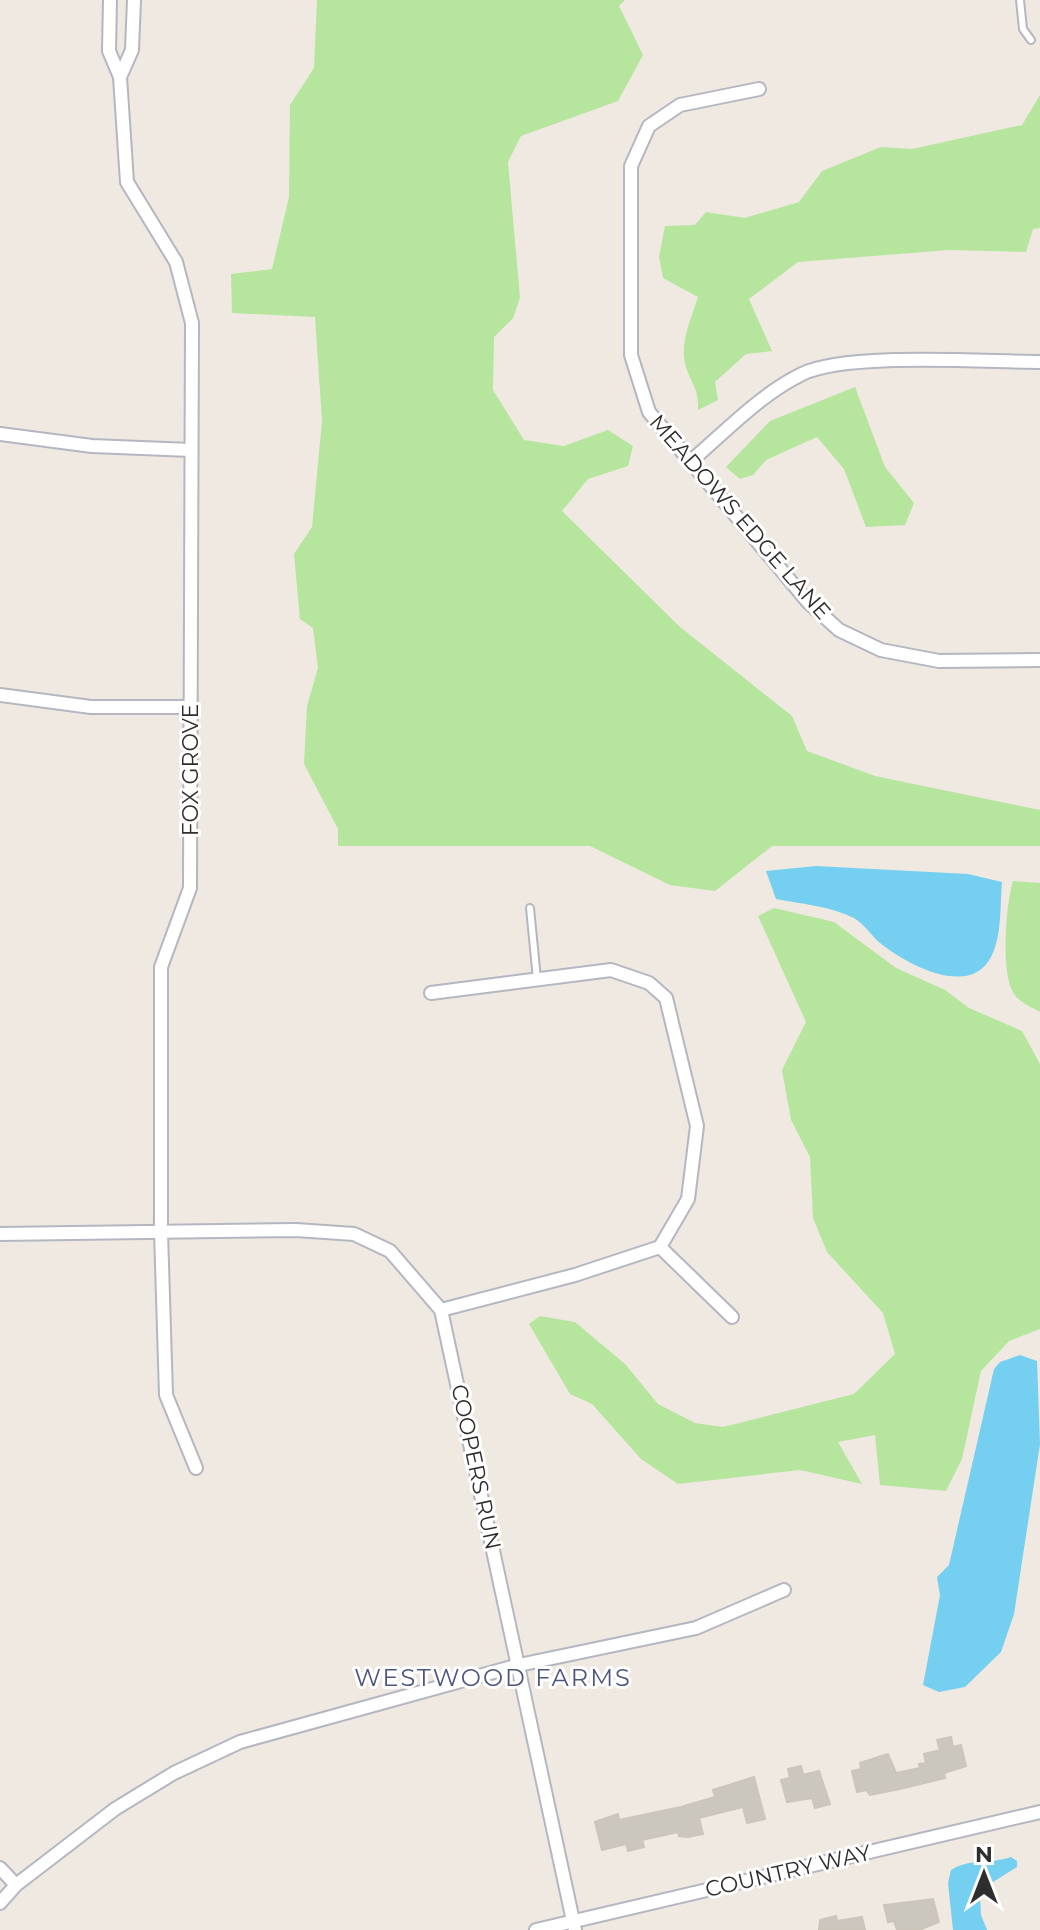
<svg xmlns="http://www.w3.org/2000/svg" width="1040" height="1930" font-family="Montserrat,sans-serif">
	<rect width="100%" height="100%" fill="#efe9e1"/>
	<!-- green -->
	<g fill="#b6e59e">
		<polygon points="317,0 625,0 619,6 643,55 618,101 521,136 508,162 520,298 513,318 494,337 493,390 524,440 564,446 608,430 633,446 628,466 588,479 562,511 680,627 792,716 807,751 875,776 1040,810 1040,846 772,846 715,891 670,885 590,846 338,846 338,829 304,764 307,706 318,668 313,628 300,619 294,554 312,527 322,421 315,317 232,313 231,274 272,269 289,197 290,105 314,68"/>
		<path d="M 1040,95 L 1040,228 L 1033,229 L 1026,252 L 949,250 L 798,262 L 749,299 L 772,351 L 746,354 L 715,382 L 718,400 L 698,410 C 699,388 692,386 686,367 C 679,344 691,319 698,297 L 663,278 L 659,257 L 665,226 L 695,225 L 706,212 L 745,218 L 799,202 L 822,171 L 881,147 L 912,149 L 1022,125 Z"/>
		<polygon points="855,387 885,467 914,503 905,525 866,527 844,469 817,437 766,460 753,475 740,479 726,467 770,421"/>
		<path d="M 1013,881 L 1040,883 L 1040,1012 C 1031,1007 1020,1003 1014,994 C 1000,974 1006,904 1013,881 Z"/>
		<polygon points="774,908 834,922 896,968 945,990 969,1008 1022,1031 1040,1064 1040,1329 1009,1341 981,1371 962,1459 946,1491 880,1485 875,1435 838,1442 862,1484 800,1470 678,1484 641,1459 592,1404 570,1394 529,1324 540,1316 575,1322 625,1364 658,1404 695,1423 723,1427 854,1394 895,1354 883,1313 827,1252 813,1218 810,1157 791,1120 782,1070 806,1022 758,916"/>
	</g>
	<!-- water -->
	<g fill="#75cff0">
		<path d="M 816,866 L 968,874 L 1002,882 C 1000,904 1002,934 992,955 C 971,1000 906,964 880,943 C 871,935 864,924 854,918 C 830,906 802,904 776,899 L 766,871 Z"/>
		<polygon points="1020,1355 1037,1361 1040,1444 1014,1614 1001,1652 965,1687 939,1692 923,1685 940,1595 937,1577 949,1565 994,1369 1000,1362"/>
		<path d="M 1011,1857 L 1017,1861 L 1017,1867 L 993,1882 L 980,1897 L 981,1915 L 987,1930 L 953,1930 L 948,1883 L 951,1870 C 969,1858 993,1864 1011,1857 Z"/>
	</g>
	<!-- building -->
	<g fill="#cbc7bf" stroke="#cbc5ba" stroke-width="2">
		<polygon points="951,1737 953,1747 961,1745 966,1766 944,1773 945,1778 900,1789 870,1795 866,1790 857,1792 852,1771 861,1769 860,1763 888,1754 896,1773 920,1768 919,1764 926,1763 924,1754 940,1750 937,1740"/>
		<polygon points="801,1766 803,1775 819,1771 830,1804 815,1808 812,1798 787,1802 781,1780 790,1778 788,1769"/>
		<polygon points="754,1777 765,1819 747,1823 743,1807 699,1818 703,1834 688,1837 679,1836 678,1832 642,1840 644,1847 628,1851 626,1844 602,1850 595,1822 618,1814 619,1820 681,1807 715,1797 713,1790"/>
		<polygon points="933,1899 939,1922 919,1930 897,1930 894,1921 888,1922 884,1905"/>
		<polygon points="836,1916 837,1921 862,1917 865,1930 819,1930 820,1920"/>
	</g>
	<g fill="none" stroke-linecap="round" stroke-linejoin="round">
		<defs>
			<g id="service">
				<polyline points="1020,0 1023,29 1031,40"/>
				<polyline points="530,908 537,979"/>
			</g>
			<g id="minor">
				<polyline points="110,0 109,51 120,77 127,182 176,262 192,323 190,888 161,967 161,1232 166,1395 196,1468"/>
				<polyline points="120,77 132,50 134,0"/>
				<polyline points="759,89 680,105 649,126 631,166 631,355 649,412 808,602 839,630 881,650 939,661 1040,660"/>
				<polyline points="0,434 92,446 191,450"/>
				<path d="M 691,461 C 726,431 761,394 802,374 C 847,352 985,362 1040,362"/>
				<polyline points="0,695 91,707 190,707"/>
				<polyline points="431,993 611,970 649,983 666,998 697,1126 688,1199 660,1247 575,1275 441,1310"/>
				<polyline points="0,1234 296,1230 354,1234 390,1251 441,1310 575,1930"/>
				<polyline points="660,1247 732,1317"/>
				<polyline points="0,1868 16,1885"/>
				<polyline points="0,1903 16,1885 115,1809 174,1773 240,1742 519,1665 696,1628 784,1590"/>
				<polyline points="536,1930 1040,1812"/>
			</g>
		</defs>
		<!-- service casing -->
		<use href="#service" stroke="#b4b7c1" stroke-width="10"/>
		<!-- minor casing -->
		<use href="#minor" stroke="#b4b7c1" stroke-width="16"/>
		<!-- service -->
		<use href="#service" stroke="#fff" stroke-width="6"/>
		<!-- minor -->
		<use href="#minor" stroke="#fff" stroke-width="12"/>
	</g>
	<g text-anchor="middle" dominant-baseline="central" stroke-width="6" stroke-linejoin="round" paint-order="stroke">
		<!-- street labels -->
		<g font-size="22" fill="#2e2e2e" stroke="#fff">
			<text transform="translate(740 517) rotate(49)">MEADOWS EDGE LANE</text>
			<text transform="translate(190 770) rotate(-90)">FOX GROVE</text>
			<text transform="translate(476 1467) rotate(78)">COOPERS RUN</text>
			<text transform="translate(788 1871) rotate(-13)">COUNTRY WAY</text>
		</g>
		<!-- neighbourhood labels -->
		<g font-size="24" letter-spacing="2" fill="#4d5680" stroke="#fff">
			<text x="493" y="1677">WESTWOOD FARMS</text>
		</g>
	</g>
	<!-- north arrow -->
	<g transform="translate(984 1874)" stroke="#ffffff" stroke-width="6" paint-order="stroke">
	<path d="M0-6L14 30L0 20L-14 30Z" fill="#2e2e2e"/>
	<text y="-12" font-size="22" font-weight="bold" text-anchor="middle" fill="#2e2e2e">N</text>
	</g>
</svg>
